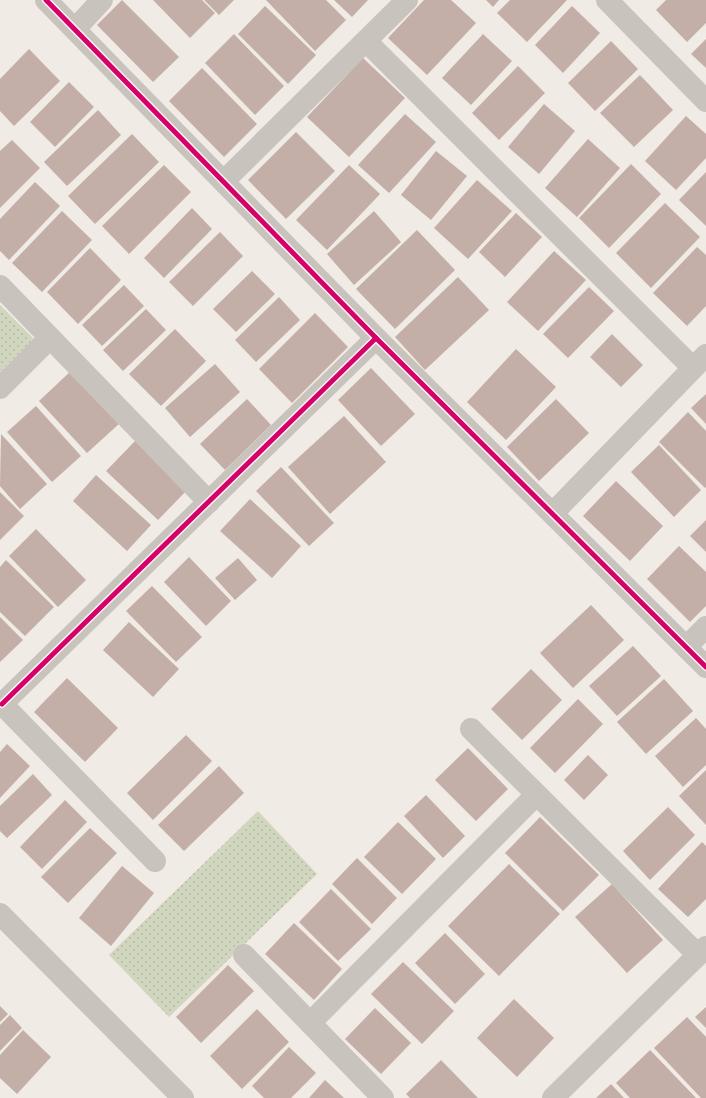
<svg xmlns="http://www.w3.org/2000/svg" width="706" height="1098" font-family="'IBM Plex Sans',sans-serif">
	<defs>
		<pattern id="park-dots" width="8" height="8" patternUnits="userSpaceOnUse"><rect width="8" height="8" fill="#d1d6bf"/><path d="M2 2h.1M6 6h.1" fill="none" stroke="#b4b8a4" stroke-width="1.8" stroke-linecap="round"/></pattern>
	</defs>
	<rect width="100%" height="100%" fill="#f0ebe5"/>
	<!-- park -->
	<g fill="url(#park-dots)">
		<polygon points="0,305 34,339 0,372"/>
		<polygon points="258,811 317,874 169,1017 109,955"/>
	</g>
	<!-- building -->
	<g fill="#c3afa7">
		<polygon points="122,0 179,57 153,82 97,25"/>
		<polygon points="153,0 202,0 215,13 190,38"/>
		<polygon points="204,0 234,0 219,15"/>
		<polygon points="266,0 326,0 346,20 315,51"/>
		<polygon points="334,0 368,0 352,17"/>
		<polygon points="424,0 451,0 476,23 427,75 388,38"/>
		<polygon points="486,0 499,0 493,7"/>
		<polygon points="510,0 567,0 527,42 497,13"/>
		<polygon points="666,0 706,0 706,23 687,42 656,10"/>
		<polygon points="265,6 316,55 288,84 238,34"/>
		<polygon points="572,6 600,33 563,73 535,45"/>
		<polygon points="234,34 284,86 255,115 205,63"/>
		<polygon points="483,34 512,61 471,105 442,78"/>
		<polygon points="706,39 706,68 691,54"/>
		<polygon points="611,41 638,69 595,111 568,83"/>
		<polygon points="29,49 60,81 14,126 0,111 0,79"/>
		<polygon points="363,58 405,98 349,157 307,117"/>
		<polygon points="518,66 545,93 499,140 472,113"/>
		<polygon points="202,68 257,124 224,157 169,101"/>
		<polygon points="640,75 673,110 634,147 600,113"/>
		<polygon points="69,82 94,107 55,147 30,122"/>
		<polygon points="544,104 575,131 539,174 508,147"/>
		<polygon points="98,110 121,135 67,186 44,162"/>
		<polygon points="405,114 436,142 389,193 358,165"/>
		<polygon points="686,116 706,134 706,158 676,190 645,161"/>
		<polygon points="296,132 335,171 286,219 248,180"/>
		<polygon points="132,134 159,162 95,224 68,196"/>
		<polygon points="588,139 620,168 577,217 545,188"/>
		<polygon points="12,140 40,168 0,208 0,151"/>
		<polygon points="436,151 467,176 431,220 401,195"/>
		<polygon points="631,164 661,194 609,248 579,218"/>
		<polygon points="164,165 191,192 129,254 102,226"/>
		<polygon points="349,165 380,194 327,250 296,220"/>
		<polygon points="706,172 706,226 679,200"/>
		<polygon points="477,180 512,211 468,259 434,228"/>
		<polygon points="35,182 60,206 9,260 0,251 0,219"/>
		<polygon points="665,203 700,237 651,288 616,253"/>
		<polygon points="192,208 212,229 164,278 144,258"/>
		<polygon points="62,211 92,240 42,292 12,263"/>
		<polygon points="374,211 401,242 354,285 327,254"/>
		<polygon points="516,213 542,237 505,277 479,252"/>
		<polygon points="417,230 455,270 395,329 356,289"/>
		<polygon points="220,232 243,256 193,306 169,282"/>
		<polygon points="697,247 706,255 706,306 687,326 653,293"/>
		<polygon points="90,248 121,280 78,324 47,292"/>
		<polygon points="554,251 586,280 538,331 507,302"/>
		<polygon points="252,271 275,294 236,332 213,309"/>
		<polygon points="458,277 489,310 425,370 395,337"/>
		<polygon points="124,285 144,306 102,346 82,325"/>
		<polygon points="589,287 614,311 568,358 543,334"/>
		<polygon points="279,297 300,320 256,362 235,340"/>
		<polygon points="146,309 166,330 123,371 103,350"/>
		<polygon points="315,313 348,347 292,403 259,369"/>
		<polygon points="175,329 206,361 161,406 129,374"/>
		<polygon points="612,334 643,365 621,387 590,357"/>
		<polygon points="516,349 556,387 506,440 467,402"/>
		<polygon points="215,364 240,392 190,437 165,408"/>
		<polygon points="371,368 415,414 381,446 338,400"/>
		<polygon points="71,371 120,423 87,453 39,401"/>
		<polygon points="706,394 706,424 691,408"/>
		<polygon points="247,399 271,425 225,470 200,444"/>
		<polygon points="556,399 589,433 539,481 507,447"/>
		<polygon points="36,406 81,456 52,482 7,432"/>
		<polygon points="688,412 706,431 706,487 705,488 659,442"/>
		<polygon points="344,416 386,462 330,514 288,467"/>
		<polygon points="1,434 47,484 20,509 0,486"/>
		<polygon points="137,439 189,488 158,520 106,471"/>
		<polygon points="659,445 701,490 674,517 631,472"/>
		<polygon points="281,467 334,523 309,546 256,491"/>
		<polygon points="96,475 151,525 127,551 73,501"/>
		<polygon points="616,481 663,526 630,561 583,516"/>
		<polygon points="0,492 24,516 0,540"/>
		<polygon points="250,499 301,546 272,578 220,531"/>
		<polygon points="706,520 706,552 690,536"/>
		<polygon points="36,529 86,580 58,607 9,556"/>
		<polygon points="679,546 706,572 706,606 690,622 647,579"/>
		<polygon points="189,557 231,601 206,626 164,582"/>
		<polygon points="238,558 257,580 235,600 215,578"/>
		<polygon points="6,560 54,607 25,636 0,612 0,567"/>
		<polygon points="152,586 202,637 176,662 126,611"/>
		<polygon points="591,605 624,640 573,688 540,653"/>
		<polygon points="0,617 23,640 0,662"/>
		<polygon points="129,622 179,669 153,697 103,650"/>
		<polygon points="633,646 661,676 617,716 589,686"/>
		<polygon points="531,669 562,700 522,740 491,709"/>
		<polygon points="67,678 118,728 85,762 34,712"/>
		<polygon points="664,679 693,711 646,754 617,722"/>
		<polygon points="578,699 603,724 555,773 530,748"/>
		<polygon points="696,718 706,729 706,765 683,787 655,756"/>
		<polygon points="186,735 212,761 153,820 127,793"/>
		<polygon points="7,744 30,766 0,798 0,752"/>
		<polygon points="468,748 508,789 476,821 435,780"/>
		<polygon points="588,755 608,775 584,800 564,780"/>
		<polygon points="219,766 244,793 184,851 158,825"/>
		<polygon points="706,770 706,825 679,796"/>
		<polygon points="33,774 52,795 7,838 0,831 0,806"/>
		<polygon points="426,795 465,836 443,858 404,816"/>
		<polygon points="65,800 87,822 42,869 20,847"/>
		<polygon points="668,807 695,835 650,880 623,851"/>
		<polygon points="540,817 599,875 563,911 505,853"/>
		<polygon points="398,822 436,859 402,894 364,857"/>
		<polygon points="90,828 117,853 68,903 41,877"/>
		<polygon points="702,842 706,846 706,899 688,917 658,889"/>
		<polygon points="357,858 397,898 372,924 332,884"/>
		<polygon points="509,864 560,914 499,976 448,926"/>
		<polygon points="122,866 154,893 111,946 79,918"/>
		<polygon points="612,884 663,940 627,973 575,917"/>
		<polygon points="331,889 371,929 338,961 299,922"/>
		<polygon points="294,923 342,969 314,1000 265,954"/>
		<polygon points="445,933 485,974 455,1004 415,963"/>
		<polygon points="403,962 454,1011 422,1044 371,994"/>
		<polygon points="228,965 254,991 201,1043 176,1017"/>
		<polygon points="514,999 554,1038 517,1077 477,1038"/>
		<polygon points="0,1006 8,1014 0,1022"/>
		<polygon points="706,1007 706,1028 695,1017"/>
		<polygon points="375,1008 411,1043 381,1074 345,1039"/>
		<polygon points="257,1009 289,1042 242,1089 210,1056"/>
		<polygon points="10,1015 22,1028 0,1051 0,1025"/>
		<polygon points="687,1017 706,1037 706,1098 701,1098 654,1048"/>
		<polygon points="23,1030 51,1057 17,1094 0,1078 0,1055"/>
		<polygon points="289,1047 316,1073 291,1098 264,1098 252,1086"/>
		<polygon points="650,1050 696,1098 630,1098 616,1083"/>
		<polygon points="441,1060 478,1098 410,1098 406,1094"/>
		<polygon points="325,1080 344,1098 309,1098"/>
		<polygon points="611,1084 624,1098 596,1098"/>
	</g>
	<g fill="none" stroke-linecap="round" stroke-linejoin="round">
		<!-- minor -->
		<g stroke="#c9c3be" stroke-width="22">
			<polyline points="46,0 376,338 706,667"/>
			<polyline points="607,0 706,101"/>
			<polyline points="75,29 102,0"/>
			<polyline points="366,41 693,368"/>
			<polyline points="224,181 407,0"/>
			<polyline points="0,286 209,502"/>
			<polyline points="0,388 50,338"/>
			<polyline points="553,513 706,355"/>
			<polyline points="686,647 706,627"/>
			<polyline points="0,702 155,861"/>
			<polyline points="2,704 376,338"/>
			<polyline points="471,729 698,955"/>
			<polyline points="0,914 183,1098"/>
			<polyline points="244,955 383,1098"/>
			<polyline points="310,1023 536,795"/>
			<polyline points="553,1098 706,947"/>
		</g>
		<defs>
			<g id="cycleway">
				<polyline points="46,0 376,338 706,667"/>
				<polyline points="2,704 376,338"/>
			</g>
		</defs>
		<!-- cycleway casing -->
		<use href="#cycleway" stroke="#fbf5ee" stroke-width="8"/>
		<!-- cycleway -->
		<use href="#cycleway" stroke="#d6006c" stroke-width="5"/>
	</g>
</svg>
